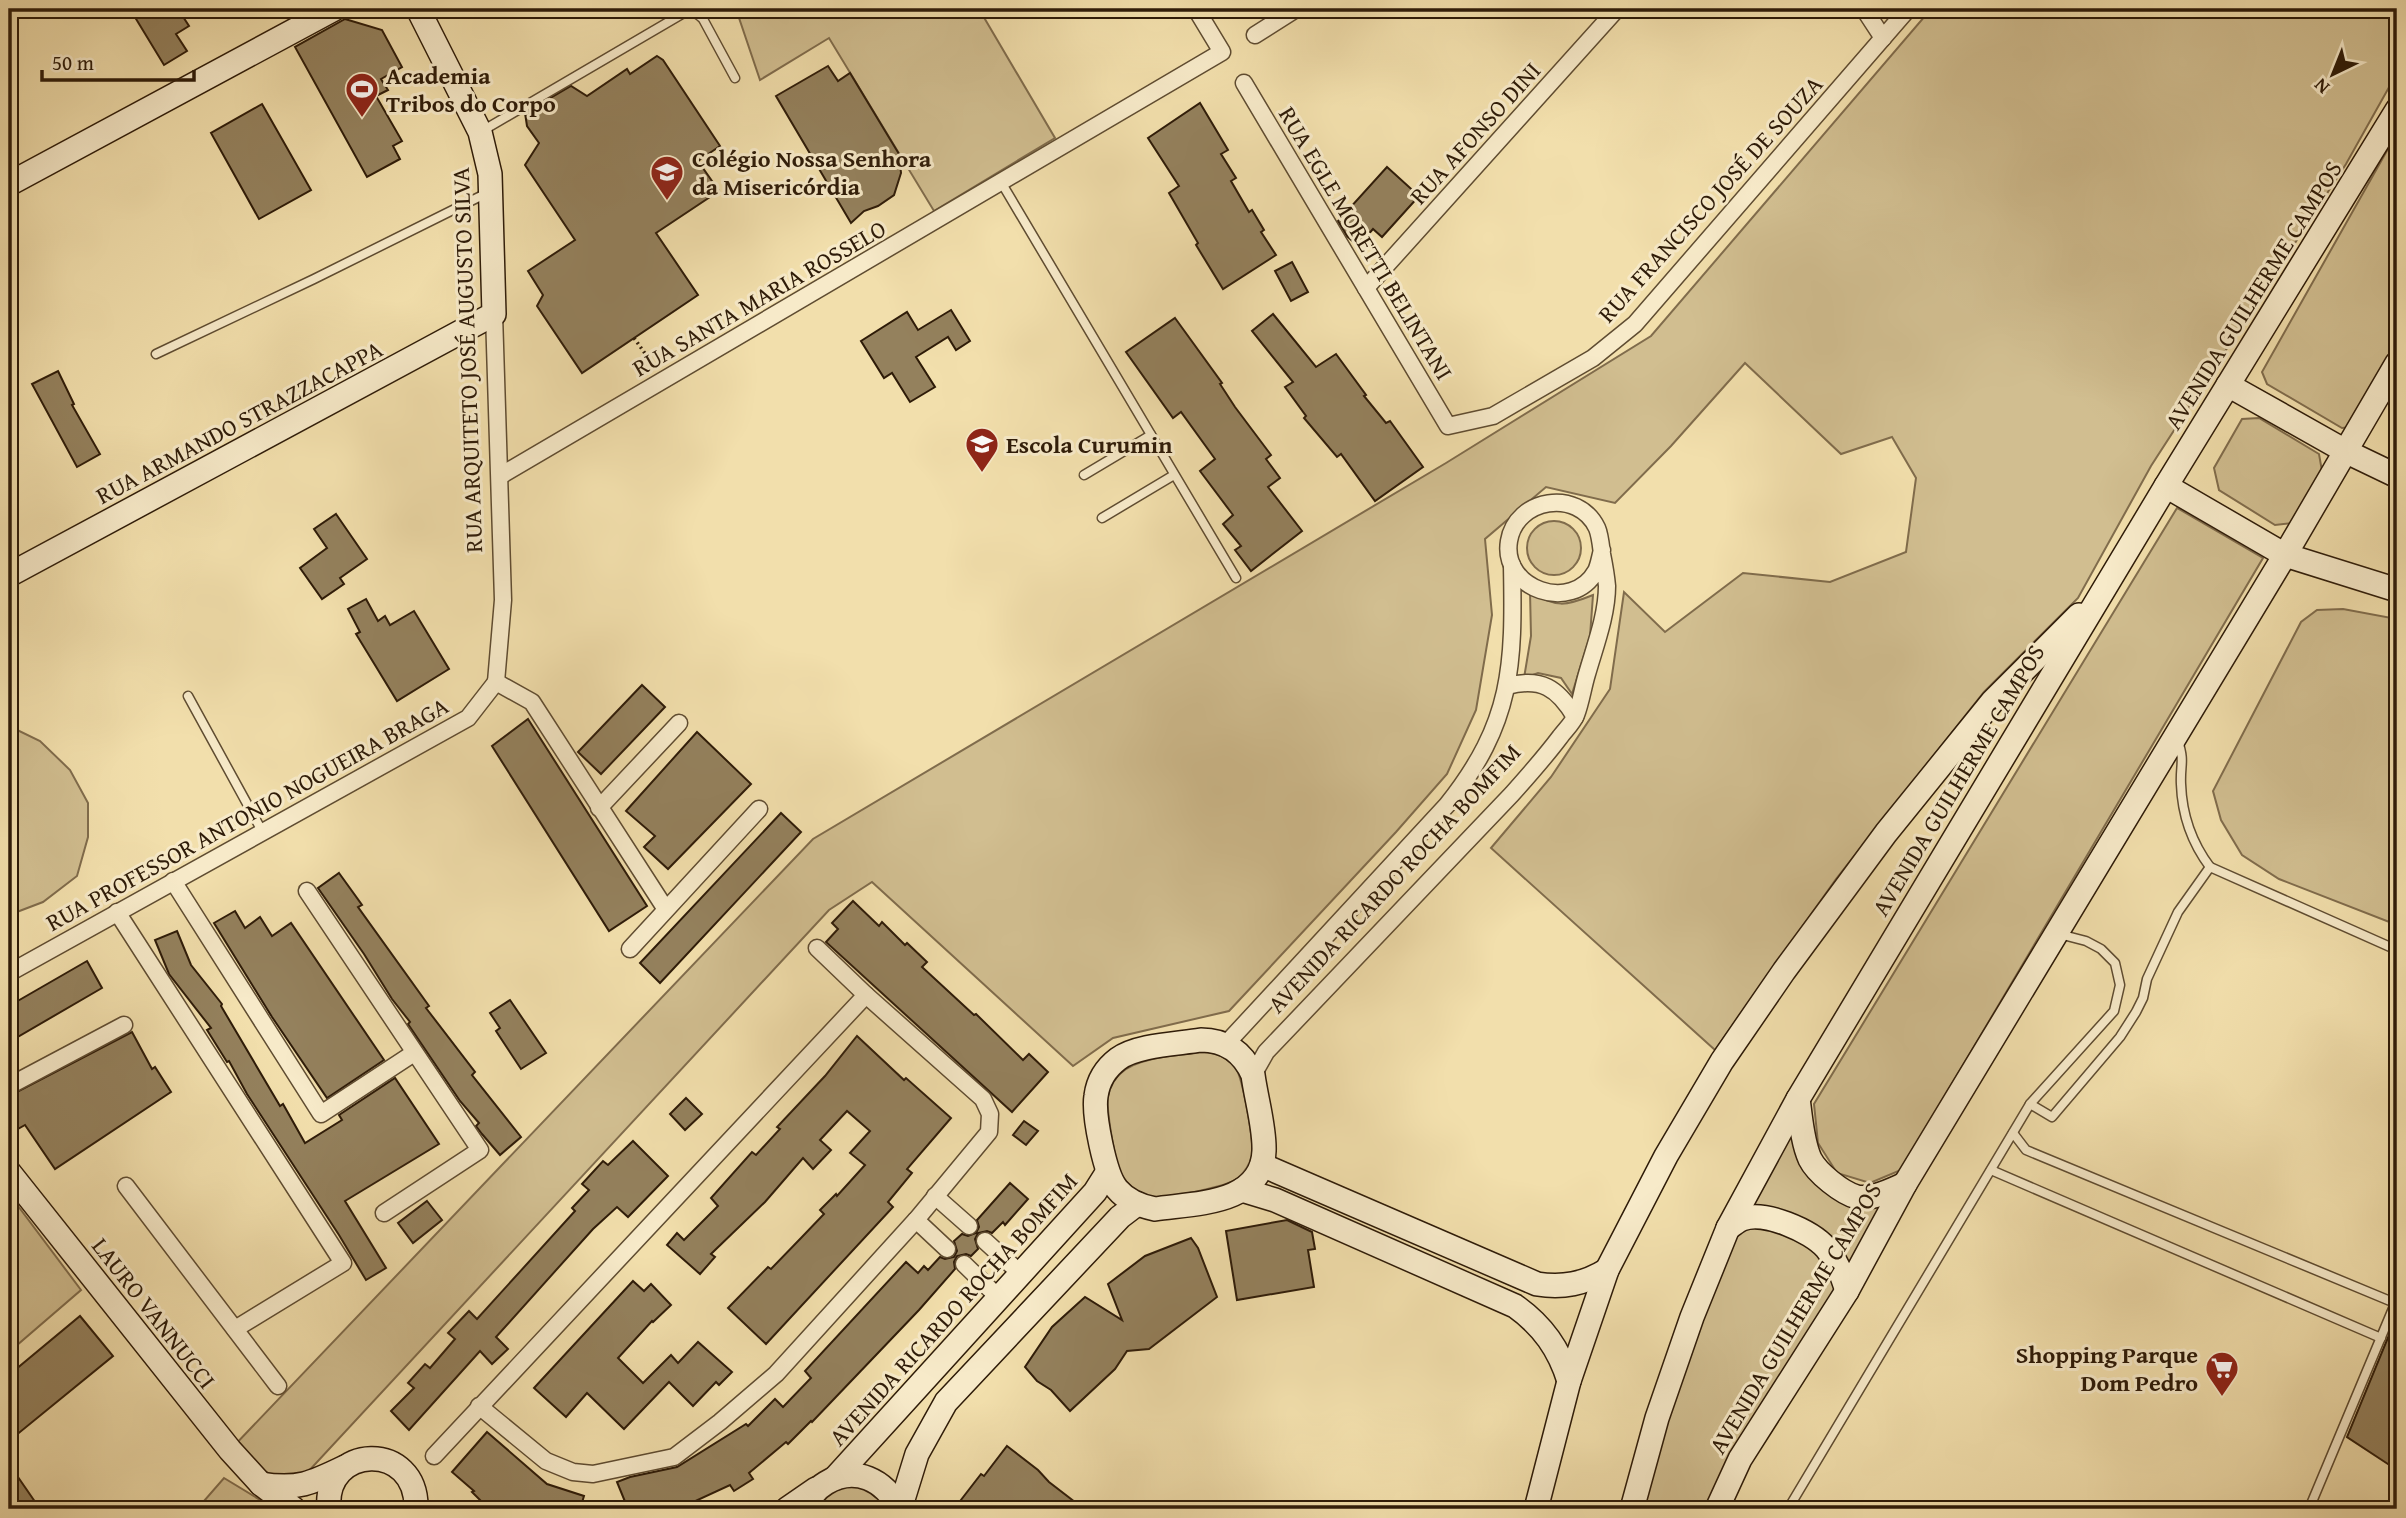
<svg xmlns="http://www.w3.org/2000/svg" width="2406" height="1518" font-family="'Gentium Book Plus',serif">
	<rect width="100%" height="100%" fill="#f2dfac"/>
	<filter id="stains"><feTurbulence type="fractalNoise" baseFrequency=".00286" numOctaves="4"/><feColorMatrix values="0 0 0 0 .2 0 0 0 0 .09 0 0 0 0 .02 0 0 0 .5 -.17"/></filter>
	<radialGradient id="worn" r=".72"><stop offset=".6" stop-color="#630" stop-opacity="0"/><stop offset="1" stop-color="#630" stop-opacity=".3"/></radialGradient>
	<!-- green -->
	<g fill="#d1be90" stroke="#806c4c" stroke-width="2">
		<polygon points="736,9 979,9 1055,138 934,211 829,38 760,80"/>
		<polygon points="1931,9 2397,9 2397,73 2346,164 2151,466 2078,598 1984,692 1836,879 1715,1050 1491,848 1551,777 1610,689 1624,592 1665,632 1743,573 1830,582 1906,552 1916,478 1892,437 1841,454 1745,363 1671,446 1615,503 1546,487 1485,539 1492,615 1476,710 1447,774 1396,832 1229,1011 1113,1038 1073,1066 872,882 829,910 293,1488 230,1450 813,839 1446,463 1651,336"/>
		<polygon points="2397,133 2397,347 2351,427 2342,428 2267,384 2262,372"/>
		<polygon points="2259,418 2319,454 2322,471 2293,523 2275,525 2219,490 2214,468 2242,419"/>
		<polygon points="2177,508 2263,558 1901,1170 1870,1183 1837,1173 1818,1143 1814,1104"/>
		<circle cx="1554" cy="548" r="27"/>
		<path d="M 1530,592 C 1556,608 1566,606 1593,595 L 1590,636 L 1572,694 L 1561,678 L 1538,673 L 1524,678 L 1531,636 Z"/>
		<polygon points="2343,609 2397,619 2397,925 2279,879 2242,855 2221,820 2213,791 2301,622 2317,610"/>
		<polygon points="9,726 40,741 70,770 88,803 88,837 77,876 43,902 9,915"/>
		<path d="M 1202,1052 C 1215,1052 1227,1057 1235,1067 C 1243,1077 1254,1143 1252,1155 C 1250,1164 1245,1172 1238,1178 C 1228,1187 1171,1197 1156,1197 C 1142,1197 1128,1186 1121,1174 C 1115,1164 1106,1108 1108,1096 C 1110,1087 1114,1079 1121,1073 C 1137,1057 1180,1055 1202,1052 Z"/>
		<polygon points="1793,1118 1830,1190 1890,1198 1851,1275 1831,1242 1745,1211"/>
		<polygon points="9,1194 81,1290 9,1352"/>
		<polygon points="1764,1224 1822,1253 1839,1294 1712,1509 1638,1509 1661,1426 1737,1229"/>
		<polygon points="224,1478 275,1509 197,1509"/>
		<polygon points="835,1486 867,1486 890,1509 813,1509"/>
	</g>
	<!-- building -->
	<g fill="#94815d" stroke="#2e1b08" stroke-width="2">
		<polygon points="130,9 178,9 189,26 176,34 187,51 164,65"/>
		<polygon points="345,19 382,30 402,67 381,79 388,90 376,96 402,141 393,146 400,159 367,177 295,47"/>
		<polygon points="657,56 663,60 720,146 698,161 719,191 656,233 698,295 582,373 537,306 543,295 528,271 575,240 525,165 539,143 527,126 525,113 571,86 587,96 627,69 630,74"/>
		<polygon points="828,66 838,81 850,73 899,154 901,173 894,195 878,206 864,211 851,223 776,96"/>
		<polygon points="1200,103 1228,150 1221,154 1236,178 1231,181 1249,212 1252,210 1264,230 1261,232 1276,255 1223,289 1196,245 1198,243 1169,193 1179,186 1148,138"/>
		<polygon points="262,104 311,190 259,219 211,133"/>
		<polygon points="1387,167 1419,196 1382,237 1373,229 1358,246 1347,236 1338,221"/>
		<polygon points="1292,262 1308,292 1291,301 1275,271"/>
		<polygon points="951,310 970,341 956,350 948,337 916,357 935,387 910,402 892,373 884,378 861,341 907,312 918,330"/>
		<polygon points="1273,314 1316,367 1336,354 1366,395 1364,396 1386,423 1390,421 1423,467 1375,501 1341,454 1337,457 1304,418 1306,416 1285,387 1293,382 1252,331"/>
		<polygon points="1175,318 1222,383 1220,384 1235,407 1271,455 1266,459 1280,478 1268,487 1302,531 1251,571 1235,550 1241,546 1223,524 1233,515 1200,471 1215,459 1181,412 1173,418 1126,352"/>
		<polygon points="58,371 74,404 72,405 100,454 77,467 32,384"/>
		<polygon points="336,514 367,559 340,578 344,584 322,599 300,568 327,548 314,529"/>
		<polygon points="366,599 378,621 385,616 390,625 414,611 449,669 397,701 356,634 360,632 348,609"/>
		<polygon points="642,685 665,707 601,774 578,752"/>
		<polygon points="528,719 647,906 609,931 492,746"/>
		<polygon points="697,732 751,784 668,869 644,847 655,836 626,811"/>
		<polygon points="781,813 801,832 660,983 640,963"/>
		<polygon points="339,873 362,905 358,907 429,1006 426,1008 475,1072 472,1075 521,1137 500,1155 482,1134 476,1126 479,1123 460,1101 408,1024 410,1022 392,999 364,954 318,888"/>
		<polygon points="853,901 879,926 882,922 905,945 907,943 927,962 922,967 974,1015 976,1014 1023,1060 1029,1054 1048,1072 1012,1112 826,942 838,929 832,923"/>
		<polygon points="235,911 245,928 260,917 272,936 291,923 384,1060 327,1098 272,1017 214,923"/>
		<polygon points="177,931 191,965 222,1004 221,1006 280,1106 283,1104 305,1143 342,1120 339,1115 395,1078 439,1144 345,1201 386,1268 366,1280 339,1235 247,1094 229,1061 227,1062 207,1030 211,1028 169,974 155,940"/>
		<polygon points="87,961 102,988 9,1042 9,1006"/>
		<polygon points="510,1000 546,1053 521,1069 496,1031 500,1028 490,1013"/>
		<polygon points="132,1032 152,1069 155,1067 171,1092 55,1169 25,1125 9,1134 9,1096"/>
		<polygon points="857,1036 904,1080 906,1078 951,1118 907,1169 912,1173 888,1202 893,1207 766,1344 728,1308 768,1267 771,1269 801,1238 824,1214 820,1210 836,1194 837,1196 865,1165 850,1153 870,1131 847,1111 820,1140 831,1150 813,1169 803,1158 765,1202 711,1254 715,1257 700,1274 667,1245 677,1233 684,1240 718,1206 711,1198 752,1152 756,1155 780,1129 777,1127 825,1076"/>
		<polygon points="686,1098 702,1114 685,1130 670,1114"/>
		<polygon points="1024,1121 1038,1131 1026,1145 1013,1135"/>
		<polygon points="633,1141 668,1176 628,1217 617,1207 593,1229 496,1337 508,1349 492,1364 480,1351 409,1430 391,1411 414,1388 408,1383 425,1364 430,1368 455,1339 448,1333 469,1311 477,1319 575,1211 572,1208 589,1190 582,1184 603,1161 608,1165"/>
		<polygon points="1010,1183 1028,1199 1005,1225 1003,1222 992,1233 987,1231 978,1233 975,1239 978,1249 971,1256 966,1254 957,1256 954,1262 955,1269 919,1310 812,1422 811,1421 788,1444 786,1442 749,1473 753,1479 734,1491 730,1485 691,1503 693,1509 628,1509 617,1482 630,1477 677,1467 746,1424 748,1426 775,1399 783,1407 811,1378 805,1371 906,1262 918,1273 924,1266 928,1270 940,1257 945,1259 954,1257 957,1251 954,1241 962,1234 968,1236 976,1233 979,1227 977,1220"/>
		<polygon points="427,1201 442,1220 413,1243 398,1223"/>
		<polygon points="1287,1220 1312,1232 1315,1249 1308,1250 1314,1287 1237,1300 1226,1231"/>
		<polygon points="1191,1238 1198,1248 1217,1297 1149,1349 1127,1351 1115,1369 1070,1411 1051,1390 1037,1381 1025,1367 1052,1327 1085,1297 1122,1320 1108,1284 1145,1256"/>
		<polygon points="633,1281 644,1291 651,1284 671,1305 653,1322 652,1321 618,1358 643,1383 671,1355 678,1363 698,1342 732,1372 719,1385 716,1382 693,1406 669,1382 624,1429 587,1393 566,1417 534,1388"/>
		<polygon points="80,1316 113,1356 9,1441 9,1375"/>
		<polygon points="2396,1318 2397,1318 2397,1470 2347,1437"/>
		<polygon points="487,1432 547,1484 584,1496 580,1509 489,1509 472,1492 474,1491 452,1472"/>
		<polygon points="1007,1446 1038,1470 1049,1482 1084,1509 954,1509 981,1474 984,1476"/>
		<polygon points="9,1464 40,1509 9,1509"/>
	</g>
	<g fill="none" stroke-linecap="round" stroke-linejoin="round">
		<defs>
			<g id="lane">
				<path d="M 482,131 L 682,14 C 691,11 696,12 703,19 L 735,78"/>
				<polyline points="1001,182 1236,578"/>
				<polyline points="156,354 314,279 487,193"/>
				<polyline points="1084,475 1151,435"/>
				<polyline points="1102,518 1174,475"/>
				<polyline points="188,696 262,831"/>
				<path d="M 2178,741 C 2185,762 2180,765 2181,784 C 2182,814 2192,843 2210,867"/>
				<polyline points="2030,1104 2052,1117 2120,1037 2136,1012 2143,998 2147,979 2178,912 2210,867 2397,950"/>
				<polyline points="2013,1133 2026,1150 2395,1303"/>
				<polyline points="1991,1170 2381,1338"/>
				<polyline points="1788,1509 2030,1104 2114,1011 2120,985 2115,963 2101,949 2086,941 2059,934"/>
				<polyline points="2309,1509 2397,1299"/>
			</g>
			<g id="street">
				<polyline points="1864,9 1883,38"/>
				<polyline points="1255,35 1296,9"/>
				<polyline points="1244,83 1448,426 1493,416 1593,358 1635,324 1908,9"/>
				<polyline points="1366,288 1617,9"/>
				<polyline points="494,314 503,600 496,682"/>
				<polyline points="500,476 1222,52 1196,9"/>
				<polyline points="496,682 532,702 665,908"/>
				<path d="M 1507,686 C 1541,677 1558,688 1575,717"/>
				<polyline points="599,808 679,723"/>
				<polyline points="173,881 321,1114 414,1053"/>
				<polyline points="307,891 480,1150 384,1213"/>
				<polyline points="117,912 343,1263 235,1329"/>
				<polyline points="630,949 759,809"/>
				<polyline points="9,973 468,718 496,682"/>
				<path d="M 1226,1044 L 1447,805 C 1513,722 1514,666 1512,565"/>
				<path d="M 1253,1075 L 1266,1052 L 1512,794 C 1529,775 1545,757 1560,737 C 1565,730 1573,723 1576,715 C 1581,702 1583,687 1587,674 C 1595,646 1607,615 1607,586 C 1606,575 1604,564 1602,554 C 1601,546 1600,535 1597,528 C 1578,488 1516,498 1509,541 C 1501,589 1572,614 1596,571 C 1599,565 1600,557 1602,550"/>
				<polyline points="9,1086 124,1025"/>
				<polyline points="126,1186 278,1386"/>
				<polyline points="935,1196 969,1226"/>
				<polyline points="916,1220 947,1249"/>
				<polyline points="985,1241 1020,1273"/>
				<polyline points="964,1264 998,1297"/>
				<polyline points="479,1406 546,1461 573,1472 593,1474 674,1457 720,1422 776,1374 916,1220 989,1132 990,1114 983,1099 866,995 817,948"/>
				<polyline points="434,1456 866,995"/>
			</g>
			<g id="secondary">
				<polyline points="9,184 334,9"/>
				<polyline points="2228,385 2347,452 2397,476"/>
				<polyline points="2166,486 2285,555 2397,590"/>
				<polyline points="9,575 494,314 490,174 480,132 418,9"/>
				<path d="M 1201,1040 C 1225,1040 1243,1052 1253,1075 C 1256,1098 1265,1128 1264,1151 C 1262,1205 1194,1203 1155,1209 C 1140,1206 1127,1201 1117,1189 C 1105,1175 1093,1115 1096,1096 C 1098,1081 1106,1068 1118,1059 C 1137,1045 1177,1044 1201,1040 Z"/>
				<path d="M 1798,1099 C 1801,1119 1802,1141 1810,1159 C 1817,1173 1842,1193 1857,1197 C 1872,1200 1891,1190 1905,1184"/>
				<path d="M 1262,1165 L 1537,1284 C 1563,1288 1584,1284 1607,1270"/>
				<polyline points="9,1172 230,1450 261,1484 294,1509"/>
				<path d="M 1242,1190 L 1275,1200 L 1515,1306 C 1543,1326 1559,1349 1569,1381"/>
				<path d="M 1728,1228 C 1733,1225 1737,1221 1742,1219 C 1764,1210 1811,1231 1826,1248 C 1837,1261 1842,1275 1847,1291"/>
				<polyline points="835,1478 1095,1192 1107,1173"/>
				<path d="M 261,1484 C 298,1490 312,1483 345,1467"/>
				<path d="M 329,1509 C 323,1444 418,1440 416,1509"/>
				<polyline points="787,1509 816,1489"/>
				<path d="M 806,1509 C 809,1498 816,1489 826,1483 C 855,1465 885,1480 899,1509"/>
				<polyline points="900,1509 917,1454 946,1402 1120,1217 1137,1204"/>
				<polyline points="1536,1509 1569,1381 1607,1270 1666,1156 1722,1061 1784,971 1886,833 1992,702 2079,615"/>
				<polyline points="1632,1509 1657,1418 1692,1317 1728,1228 1798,1099 2166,486 2397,110"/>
				<polyline points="1717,1509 1740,1459 1847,1291 1905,1184 2285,555 2397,363"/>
			</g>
		</defs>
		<!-- lane casing -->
		<use href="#lane" stroke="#5f4c31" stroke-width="11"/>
		<!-- street casing -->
		<use href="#street" stroke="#5f4c31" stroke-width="19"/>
		<!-- secondary casing -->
		<use href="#secondary" stroke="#2e1b08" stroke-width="26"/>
		<!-- path -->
		<polyline stroke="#2e1b08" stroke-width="3.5" stroke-dasharray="2 3.5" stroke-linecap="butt" points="634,338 654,366"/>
		<!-- lane -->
		<use href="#lane" stroke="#f7eac9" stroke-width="8"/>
		<!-- street -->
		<use href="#street" stroke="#f7eac9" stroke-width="16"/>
		<!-- secondary -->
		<use href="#secondary" stroke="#f7eac9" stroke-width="23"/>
	</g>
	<!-- icons -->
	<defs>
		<symbol id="stadium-pin" viewBox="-11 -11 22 30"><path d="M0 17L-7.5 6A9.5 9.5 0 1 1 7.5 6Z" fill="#8f2418" stroke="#f7eac9"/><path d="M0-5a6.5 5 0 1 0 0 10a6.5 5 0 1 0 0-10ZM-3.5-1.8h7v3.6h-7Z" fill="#fff"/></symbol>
		<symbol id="school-pin" viewBox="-11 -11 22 30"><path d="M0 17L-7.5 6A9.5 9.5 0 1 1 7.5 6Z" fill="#8f2418" stroke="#f7eac9"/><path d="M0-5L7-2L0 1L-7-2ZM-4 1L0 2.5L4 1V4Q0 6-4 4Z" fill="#fff"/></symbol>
		<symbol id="supermarket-pin" viewBox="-11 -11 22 30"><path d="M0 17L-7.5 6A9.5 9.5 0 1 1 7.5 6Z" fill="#8f2418" stroke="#f7eac9"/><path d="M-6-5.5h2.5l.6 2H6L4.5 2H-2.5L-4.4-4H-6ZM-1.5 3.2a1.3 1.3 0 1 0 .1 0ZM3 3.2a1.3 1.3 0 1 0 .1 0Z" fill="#fff"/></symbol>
	</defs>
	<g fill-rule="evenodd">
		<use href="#stadium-pin" x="343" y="70" width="38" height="52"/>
		<use href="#school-pin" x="648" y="153" width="38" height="52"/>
		<use href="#school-pin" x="963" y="425" width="38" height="52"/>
		<use href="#supermarket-pin" x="2203" y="1349" width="38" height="52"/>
	</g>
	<g text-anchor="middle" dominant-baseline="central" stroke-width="6" stroke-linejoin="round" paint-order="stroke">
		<!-- poi labels -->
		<g font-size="24" font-weight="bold" fill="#2e1b08" stroke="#f7eac9" text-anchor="start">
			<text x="386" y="75">Academia<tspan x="386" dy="28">Tribos do Corpo</tspan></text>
			<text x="692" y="158">Colégio Nossa Senhora<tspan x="692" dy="28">da Misericórdia</tspan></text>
			<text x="1006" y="444">Escola Curumin</text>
			<text x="2198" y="1354" text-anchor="end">Shopping Parque<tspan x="2198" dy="28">Dom Pedro</tspan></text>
		</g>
		<!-- street labels -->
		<g font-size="24" fill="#2e1b08" stroke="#f7eac9">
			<text transform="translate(1475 133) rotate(-48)">RUA AFONSO DINI</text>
			<text transform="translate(1710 199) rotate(-48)">RUA FRANCISCO JOSÉ DE SOUZA</text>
			<text transform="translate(1366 243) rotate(59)">RUA EGLE MORETTI BELINTANI</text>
			<text transform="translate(2253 295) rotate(-58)">AVENIDA GUILHERME CAMPOS</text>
			<text transform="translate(759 298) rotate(-30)">RUA SANTA MARIA ROSSELO</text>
			<text transform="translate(467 360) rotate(-92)">RUA ARQUITETO JOSÉ AUGUSTO SILVA</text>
			<text transform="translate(239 422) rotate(-28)">RUA ARMANDO STRAZZACAPPA</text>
			<text transform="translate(1958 780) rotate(-59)">AVENIDA GUILHERME CAMPOS</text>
			<text transform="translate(247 814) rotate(-29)">RUA PROFESSOR ANTONIO NOGUEIRA BRAGA</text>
			<text transform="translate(1394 878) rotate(-47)">AVENIDA RICARDO ROCHA BOMFIM</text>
			<text transform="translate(953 1309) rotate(-48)">AVENIDA RICARDO ROCHA BOMFIM</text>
			<text transform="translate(154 1313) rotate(52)">LAURO VANNUCCI</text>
			<text transform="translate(1795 1318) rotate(-59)">AVENIDA GUILHERME CAMPOS</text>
		</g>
	</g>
	<!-- margin -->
	<rect width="2406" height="1518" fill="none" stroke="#f2dfac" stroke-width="35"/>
	<rect x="10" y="10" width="2385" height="1497" fill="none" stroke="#2e1b08" stroke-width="3.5"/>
	<rect x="18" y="18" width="2371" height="1483" fill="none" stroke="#2e1b08" stroke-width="2"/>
	<!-- north arrow -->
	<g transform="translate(2333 74) rotate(223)" stroke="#f7eac9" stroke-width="5" paint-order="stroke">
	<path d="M0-5L12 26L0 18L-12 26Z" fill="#2e1b08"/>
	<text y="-10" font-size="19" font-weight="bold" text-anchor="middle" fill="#2e1b08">N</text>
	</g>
	<!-- scale -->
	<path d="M42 70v10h152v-10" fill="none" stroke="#2e1b08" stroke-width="3.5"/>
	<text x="52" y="70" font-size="21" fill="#2e1b08" stroke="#f7eac9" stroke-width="5" paint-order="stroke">50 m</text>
	<rect width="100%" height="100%" filter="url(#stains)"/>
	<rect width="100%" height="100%" fill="url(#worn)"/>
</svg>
